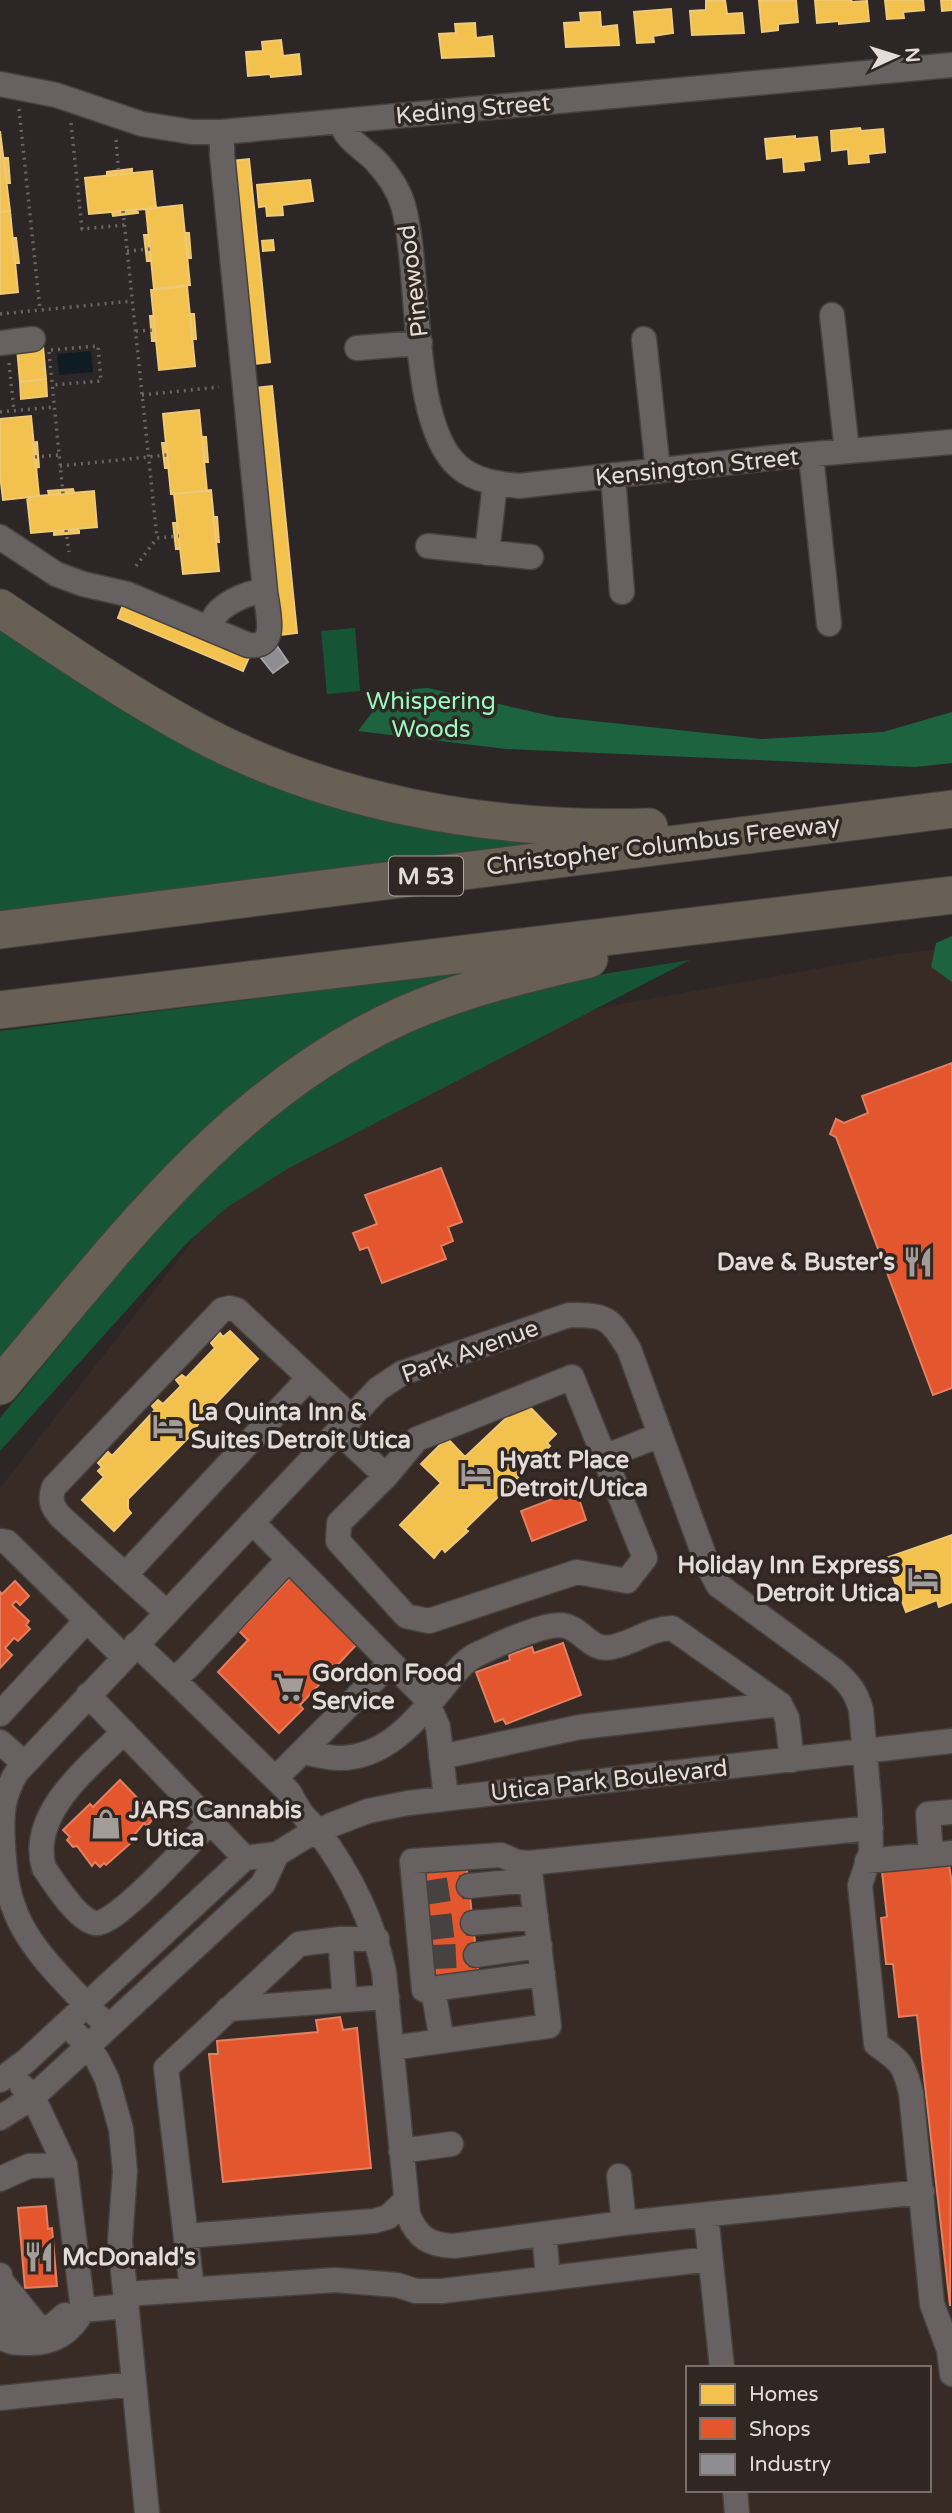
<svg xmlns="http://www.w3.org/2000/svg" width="952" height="2513" viewBox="0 0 952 2513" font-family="'Varela Round',sans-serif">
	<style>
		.built { fill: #382a24; fill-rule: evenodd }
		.green { fill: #155536 }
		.forest { fill: #1e6340 }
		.water { fill: #0f1c22 }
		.homes { fill: #f2c14e; stroke: #eec978; stroke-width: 2 }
		.shops { fill: #e4572e; stroke: #e47f61; stroke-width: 2 }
		.industry { fill: #8d8d92; stroke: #a7a5a7; stroke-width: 2 }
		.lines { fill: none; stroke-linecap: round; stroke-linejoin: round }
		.minor-tunnel { stroke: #474241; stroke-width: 24; stroke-dasharray: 24 12; stroke-linecap: butt }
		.minor-casing { stroke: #46423f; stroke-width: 27 }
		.highway-casing { stroke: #46423f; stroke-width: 39 }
		.path { stroke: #696665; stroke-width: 3.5; stroke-dasharray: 2 5; stroke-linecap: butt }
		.minor { stroke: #676261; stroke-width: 24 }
		.highway { stroke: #685f55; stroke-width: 37 }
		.labels { text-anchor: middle; stroke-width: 7; stroke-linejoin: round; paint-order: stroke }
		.shield { fill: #302622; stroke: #ada5a2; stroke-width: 2 }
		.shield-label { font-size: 23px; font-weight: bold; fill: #e3dcd9 }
		.street-label { font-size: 24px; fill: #e3dcd9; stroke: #302622 }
		.park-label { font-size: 24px; fill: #98fac0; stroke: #302622 }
		.poi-label { font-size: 24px; font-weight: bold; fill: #e3dcd9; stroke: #302622; text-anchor: start }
	</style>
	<rect width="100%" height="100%" fill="#2c2726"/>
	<path class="built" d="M952 948V2513H0V1488L219 1207 445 1036 904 953ZM688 2368H929V2490H688Z"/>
	<path class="green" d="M0 624 106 693 538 838 539 846 0 912Z
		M355 628 360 691 327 694 321 631Z
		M690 960 289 1168 226 1208 185 1245 0 1451V1418L155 1229 263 1121 381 1041 465 1007 573 979Z
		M467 972 369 1017 0 1366V1031Z"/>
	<path class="forest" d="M428 688 556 717 762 739 883 732 952 712V763L915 767 506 749 358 731C382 700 387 690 428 688Z
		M952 936V982L931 967 936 943Z"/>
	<path class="water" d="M91 351 93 372 59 375 57 354Z"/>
	<path class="homes" d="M725 0 727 14 742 13 744 33 692 35 690 11 706 10V1Z
		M796 0 798 22 778 24V30L762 32 759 1Z
		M815 0H851L852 2 867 1 869 21 839 24V21L817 23Z
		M885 0H923L924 10 903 12 904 18 887 19Z
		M941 0H952V10L942 11Z
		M671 9 673 33 653 36 654 42 637 43 634 12Z
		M600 12 601 27 617 25 619 45 566 47 564 23 581 22 580 13Z
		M475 23 476 38 492 36 494 56 442 58 439 34 456 33 455 24Z
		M281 40 283 56 299 54 301 74 271 77 270 74 248 76 246 52 263 51 262 42Z
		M860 128 861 131 883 129 885 152 868 154 869 162 849 164 848 149 832 151 831 131Z
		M0 131 10 211 0 212Z
		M795 136V139L817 137 820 160 803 162 804 170 784 172 783 157 767 159 765 139Z
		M4 158H8L10 183H7Z
		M249 159 270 362 253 364 232 161Z
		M132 169V173L107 176V172Z
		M152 171 156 208 89 214 85 178Z
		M310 180 313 201 282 205 283 215 267 216 266 206 259 207 257 185Z
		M182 205 190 285 154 289 146 209Z
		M137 209 138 213 113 216 112 212Z
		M10 211 18 292 0 294V212Z
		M185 233H189L191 258H188Z
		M144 235H148L151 260 147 261Z
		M12 238H16L19 263H15Z
		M273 240 274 250 263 251 262 241Z
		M187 286 195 366 159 370 151 290Z
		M190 314H194L196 339H192Z
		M150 316H154L156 341H152Z
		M43 346 46 379 20 382 17 348Z
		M46 379 47 396 21 399 20 382Z
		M272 386 297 633 281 635 255 388Z
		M199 410 207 491 171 494 163 414Z
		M31 416 39 496 3 500 0 474V419Z
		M202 437H206L208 462H205Z
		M37 442 39 467 36 468 33 443Z
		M162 443H166L169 468H165Z
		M73 489 74 493 49 495 48 491Z
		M211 490 219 571 183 574 174 494Z
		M94 491 97 527 31 533 27 497Z
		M213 517H217L219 542H216Z
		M173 523H177L180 548 176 549Z
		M79 529V533L54 535V531Z
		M124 602 250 655 243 671 118 618Z
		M230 1331 258 1359 204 1416 189 1437 128 1499V1509L131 1513 114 1531 82 1500 104 1477 98 1471 102 1467 98 1463 108 1452 112 1456 155 1410 152 1406 158 1400 163 1404 181 1386 176 1380 182 1375 186 1378 215 1348 211 1343 220 1333 223 1337Z
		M524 1401 556 1434 547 1443 550 1446 465 1529 468 1531 445 1552 442 1548 434 1558 400 1525 441 1483 421 1464 447 1438 465 1457Z
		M952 1535V1602L939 1607 937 1600 906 1612 886 1558Z"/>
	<path class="shops" d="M952 1063V1388L933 1395 836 1137 830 1134 836 1119 844 1123 868 1113 862 1096Z
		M441 1168 462 1222 448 1227 453 1241 441 1246 446 1259 382 1283 368 1247 360 1250 353 1233 377 1224 365 1195Z
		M576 1490 586 1520 532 1541 521 1511Z
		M291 1577 358 1643 300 1705 303 1709 279 1733 218 1672 248 1640 239 1631Z
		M15 1581 29 1596 20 1605 16 1601 12 1605 29 1621 26 1625 30 1629 18 1641 14 1638 5 1648 12 1655 0 1668V1592L2 1594Z
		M563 1643 581 1695 506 1724 503 1719 495 1722 476 1672 510 1660 509 1655 532 1647 534 1653Z
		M120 1780 149 1810 146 1812 153 1819 147 1826 144 1823 130 1840 132 1842 106 1865 104 1863 100 1867 95 1862 92 1866 77 1846 73 1847 67 1840 70 1837 63 1830 90 1804 93 1807Z
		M466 1861 479 1978 435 1983 422 1866Z
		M949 1864 952 1885 950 2306 917 2015 899 2017 893 1964H886L881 1918 887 1917 882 1872Z
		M340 2017 343 2030 357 2028 371 2168 223 2182 209 2054H218L217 2041 318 2032 316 2020Z
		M46 2206 48 2229 52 2228 57 2286 25 2288 18 2208Z"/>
	<path class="industry" d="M277 646 288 662 273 673 261 658Z"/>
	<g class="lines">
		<path class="minor-tunnel" d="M425 1893 469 1886
			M429 1928 473 1923
			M432 1957 476 1955"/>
		<g class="minor-casing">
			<path id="minor" d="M0 84 56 95 142 124 192 132H222L952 65
				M341 121C344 139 363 148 375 160 387 173 398 188 403 205 422 272 408 424 459 467 475 481 499 484 519 486L769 458 952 442
				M832 315 847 451
				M644 339 658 471
				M0 343 33 339
				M357 348 420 343
				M811 455 829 624
				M613 475 622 592
				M0 537 56 574 83 584 127 594 248 645C280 649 267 611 265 591
				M428 546 531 557
				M487 553 495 483
				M210 629C212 624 214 617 217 613 228 601 249 592 265 591L222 154V132
				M338 1431 386 1476 417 1439 572 1377 645 1558 627 1581 577 1572 429 1621 406 1616 338 1541 339 1523 386 1476
				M604 1457 660 1435
				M252 1522 425 1697 438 1727 446 1798
				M0 1541 7 1542 124 1657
				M289 1559 189 1666 174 1680 289 1792C292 1797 294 1802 297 1806 302 1816 311 1823 318 1831 350 1874 373 1920 384 1972L408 2215C418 2238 429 2245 454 2246L624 2223 922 2192
				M125 1575 309 1378
				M166 1612 61 1517C52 1507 49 1500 54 1487L222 1310 230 1308 237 1310 351 1417
				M136 1644 174 1680
				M88 1695 245 1858
				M0 1714 87 1620
				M124 1732C90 1766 28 1813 44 1868 54 1883 78 1920 95 1923 115 1927 193 1839 210 1822
				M0 1742 24 1763
				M302 1752C314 1754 327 1758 339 1758 387 1758 418 1718 445 1685 455 1673 465 1659 480 1653 499 1644 547 1621 566 1626 583 1630 591 1652 612 1647 634 1643 648 1629 672 1628L780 1704 787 1718 792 1760
				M441 1757 580 1727 780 1704
				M276 1778 391 1663
				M931 1855 928 1814 952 1812
				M867 1861 952 1853
				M469 1886 531 1880
				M473 1923 536 1917
				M340 1939 345 2000 387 1997
				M476 1955 540 1946
				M543 1974 424 1990 412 1861 501 1855 517 1862 529 1863 871 1828
				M433 1990 442 2040
				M228 2009 345 2000
				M66 2024 88 2046 98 2061 107 2079 121 2129 125 2171 120 2241 147 2513
				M108 2027C77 1993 29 1952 14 1908 6 1888 4 1866 3 1844 1 1816 2 1796 17 1772L378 1389 402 1373 569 1315C607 1315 609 1317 629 1349L708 1566 718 1585 835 1671C849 1683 856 1692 861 1710L870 1811 871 1852 860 1885 876 2044C900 2061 904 2063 911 2093L932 2304 949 2350 952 2374
				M392 2048 549 2026 529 1863
				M0 2080 26 2061 245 1858 277 1854 303 1838 334 1824 368 1811 408 1803 952 1741
				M0 2118 33 2097 263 1884 277 1854
				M401 2151 451 2144
				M619 2176 624 2223
				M0 2179 29 2166 65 2165
				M706 2215 722 2368
				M544 2234 548 2277
				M186 2236 374 2221 388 2217 406 2200
				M0 2275 1 2281 39 2328 52 2326 65 2315
				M192 2289 166 2068 299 1944 340 1939H377
				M126 2294 335 2280 397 2285 416 2291H442L710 2259
				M0 2307 6 2324 14 2332 29 2331
				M83 2310 127 2306
				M0 2336C8 2343 17 2343 27 2343 54 2344 71 2333 83 2310L65 2165 33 2097 22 2086
				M0 2398 134 2384
				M735 2490 737 2513"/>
		</g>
		<g class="highway-casing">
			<path id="highway" d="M0 608C60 648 120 689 183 724 322 803 490 832 649 827
				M0 930 952 809
				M0 1010 952 895
				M0 1386C119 1246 229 1094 401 1016 461 989 525 974 589 959"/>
		</g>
		<path class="path" d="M19 109 40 310
			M71 123 82 229 125 225
			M116 140 119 175
			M123 211 157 538 179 536
			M127 251 150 249
			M0 314 132 301
			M136 331 155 330
			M51 350 98 346 101 381 52 385
			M49 352 63 494
			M9 363 14 411
			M142 395 219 387
			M0 412 54 407
			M35 457 59 455
			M60 466 167 455
			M66 530 69 552
			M136 566 157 538"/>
		<use href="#minor" class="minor"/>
		<use href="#highway" class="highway"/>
	</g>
	<defs>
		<g id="restaurant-bare" transform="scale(2.415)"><path d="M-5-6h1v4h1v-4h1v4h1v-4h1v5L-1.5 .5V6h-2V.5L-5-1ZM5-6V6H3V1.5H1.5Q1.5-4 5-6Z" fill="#a39d9a" stroke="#302622" stroke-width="2.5" paint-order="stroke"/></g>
		<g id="hotel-bare" transform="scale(2.415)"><path d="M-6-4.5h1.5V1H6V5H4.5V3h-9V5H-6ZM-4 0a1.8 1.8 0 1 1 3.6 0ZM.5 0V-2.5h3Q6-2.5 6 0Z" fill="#a39d9a" stroke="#302622" stroke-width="2.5" paint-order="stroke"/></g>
		<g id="supermarket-bare" transform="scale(2.415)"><path d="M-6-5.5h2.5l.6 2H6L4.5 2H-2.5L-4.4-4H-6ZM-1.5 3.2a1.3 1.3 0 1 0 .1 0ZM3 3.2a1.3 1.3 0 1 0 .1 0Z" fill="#a39d9a" stroke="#302622" stroke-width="2.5" paint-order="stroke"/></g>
		<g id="shop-bare" transform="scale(2.415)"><path d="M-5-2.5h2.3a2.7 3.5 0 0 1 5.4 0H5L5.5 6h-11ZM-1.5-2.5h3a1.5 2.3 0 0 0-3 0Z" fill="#a39d9a" stroke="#302622" stroke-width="2.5" paint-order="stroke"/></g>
	</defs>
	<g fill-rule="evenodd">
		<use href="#restaurant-bare" x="918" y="1262"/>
		<use href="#hotel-bare" x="168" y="1426"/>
		<use href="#hotel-bare" x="476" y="1474"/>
		<use href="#hotel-bare" x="923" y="1579"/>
		<use href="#supermarket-bare" x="289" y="1687"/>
		<use href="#shop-bare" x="106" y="1824"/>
		<use href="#restaurant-bare" x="39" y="2257"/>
	</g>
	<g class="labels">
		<rect class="shield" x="389" y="856.5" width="74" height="39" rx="5"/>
		<g class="shield-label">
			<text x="426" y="884">M 53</text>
		</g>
		<g class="street-label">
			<text transform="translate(473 109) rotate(-5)" y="8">Keding Street</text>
			<text transform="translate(413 281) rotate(-97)" y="8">Pinewood</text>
			<text transform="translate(697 467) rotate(-6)" y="8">Kensington Street</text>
			<text transform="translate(663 845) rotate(-7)" y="8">Christopher Columbus Freeway</text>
			<text transform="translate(470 1351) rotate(-20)" y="8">Park Avenue</text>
			<text transform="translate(609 1780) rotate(-6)" y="8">Utica Park Boulevard</text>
		</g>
		<g class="park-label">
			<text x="431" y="709">Whispering<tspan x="431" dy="28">Woods</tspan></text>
		</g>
		<g class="poi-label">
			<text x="895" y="1270" text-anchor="end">Dave &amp; Buster's</text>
			<text x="191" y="1420">La Quinta Inn &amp;<tspan x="191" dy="28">Suites Detroit Utica</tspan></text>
			<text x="499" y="1468">Hyatt Place<tspan x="499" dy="28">Detroit/Utica</tspan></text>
			<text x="900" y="1573" text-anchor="end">Holiday Inn Express<tspan x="900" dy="28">Detroit Utica</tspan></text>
			<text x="312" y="1681">Gordon Food<tspan x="312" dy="28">Service</tspan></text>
			<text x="129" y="1818">JARS Cannabis<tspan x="129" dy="28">- Utica</tspan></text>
			<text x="62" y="2265">McDonald's</text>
		</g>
	</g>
	<rect x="686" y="2366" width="245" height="126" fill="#302622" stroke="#786f6b" stroke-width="2"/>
	<rect x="700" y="2384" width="35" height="21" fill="#f2c14e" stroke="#786f6b" stroke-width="2"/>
	<text x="749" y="2401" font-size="21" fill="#e3dcd9">Homes</text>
	<rect x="700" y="2418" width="35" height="21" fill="#e4572e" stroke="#786f6b" stroke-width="2"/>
	<text x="749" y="2436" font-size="21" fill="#e3dcd9">Shops</text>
	<rect x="700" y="2454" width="35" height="21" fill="#8d8d92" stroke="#786f6b" stroke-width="2"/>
	<text x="749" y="2471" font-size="21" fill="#e3dcd9">Industry</text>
	<g transform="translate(896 56) rotate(86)" stroke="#302622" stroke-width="5" paint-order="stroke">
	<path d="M0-5L12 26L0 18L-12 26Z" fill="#e3dcd9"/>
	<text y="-10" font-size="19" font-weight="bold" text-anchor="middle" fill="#e3dcd9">N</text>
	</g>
</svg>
